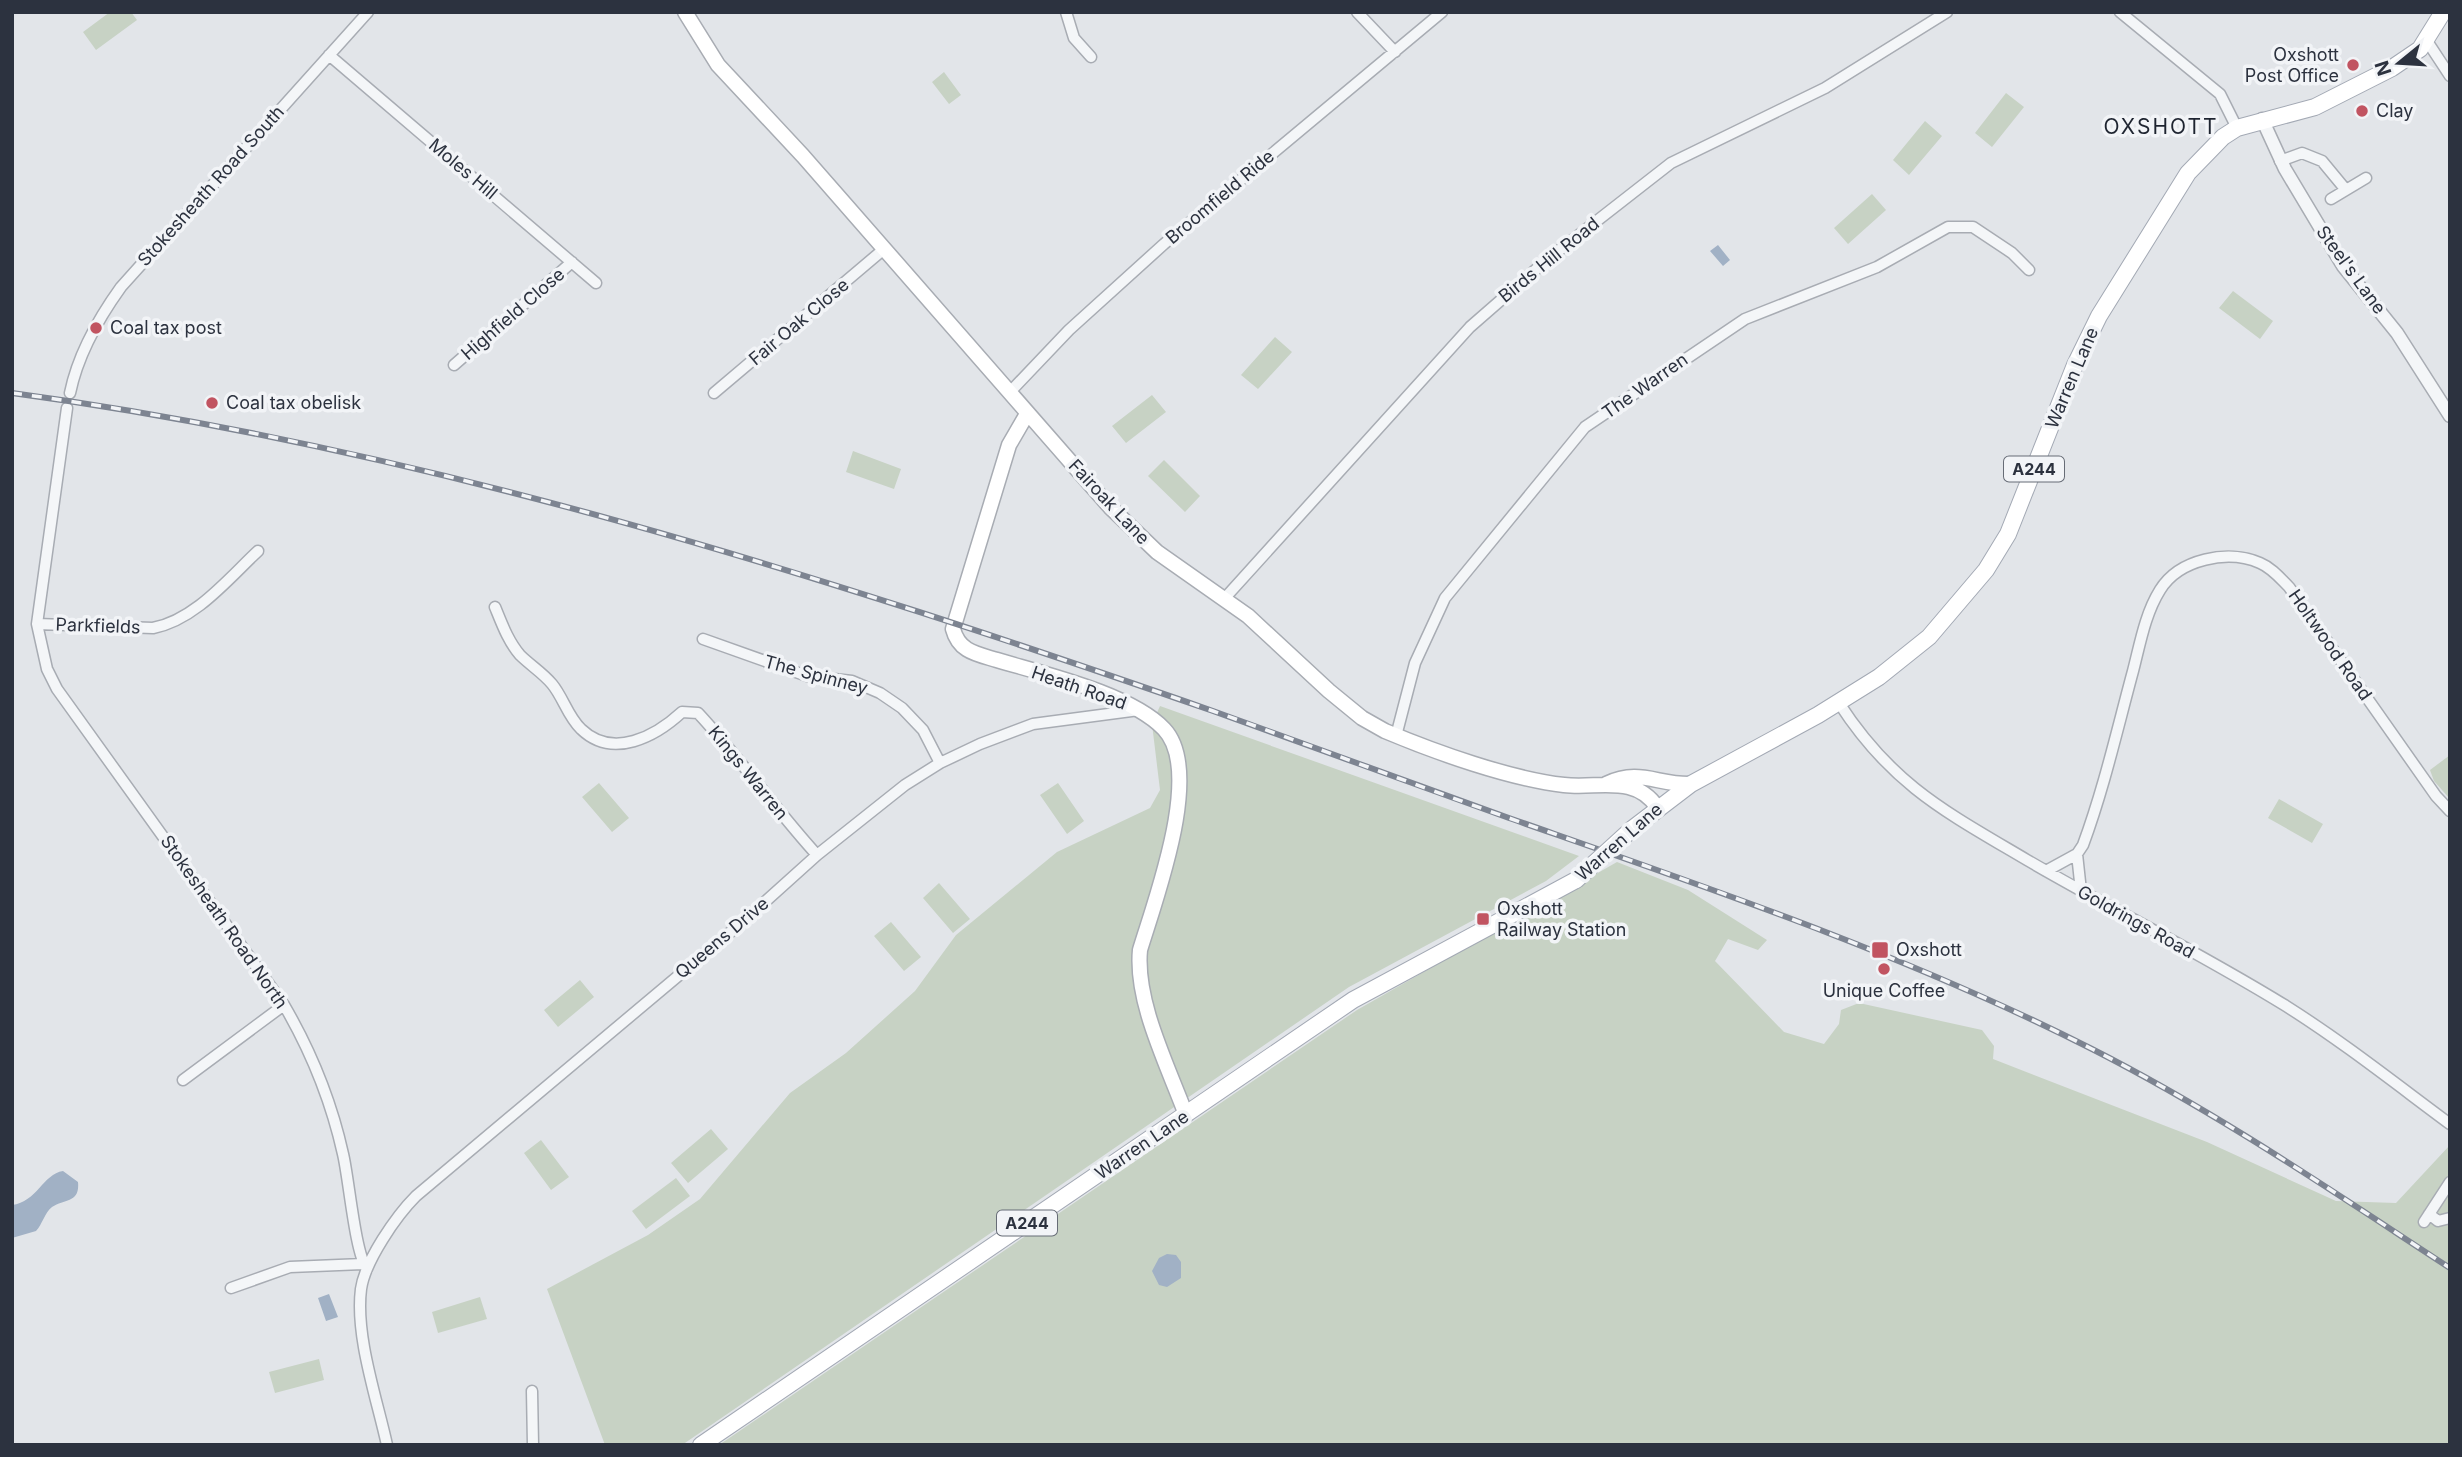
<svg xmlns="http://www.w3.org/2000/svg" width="2462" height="1457" viewBox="0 0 2462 1457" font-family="Inter,sans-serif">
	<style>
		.green { fill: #c7d2c4 }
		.water { fill: #a1b1c5 }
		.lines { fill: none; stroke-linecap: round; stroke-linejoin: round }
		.minor-casing { stroke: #a8acb3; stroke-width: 13 }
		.tertiary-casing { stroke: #a8acb3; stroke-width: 15 }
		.secondary-casing { stroke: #a8acb3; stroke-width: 17 }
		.primary-casing { stroke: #a3a9b4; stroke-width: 18 }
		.minor { stroke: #f4f6f8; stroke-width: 10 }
		.tertiary { stroke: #f4f6f8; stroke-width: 12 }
		.secondary { stroke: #fff; stroke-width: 14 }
		.primary { stroke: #fff; stroke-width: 16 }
		.rail-casing { stroke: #7d8491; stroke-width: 6 }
		.rail { stroke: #f2f4f7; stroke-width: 3.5; stroke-dasharray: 10; stroke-linecap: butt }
		.primary-bridge-casing { stroke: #a3a9b4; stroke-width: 18; stroke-linecap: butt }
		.primary-bridge { stroke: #fff; stroke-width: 16 }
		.poi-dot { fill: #c15461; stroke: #f2f4f7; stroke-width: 2.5 }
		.labels { text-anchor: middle; stroke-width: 7; stroke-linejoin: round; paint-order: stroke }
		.shield { fill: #f2f4f7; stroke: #676c76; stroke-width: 2 }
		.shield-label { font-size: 16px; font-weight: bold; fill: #2c323f }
		.poi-label { font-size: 18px; fill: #2c323f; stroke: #f2f4f7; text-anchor: start }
		.street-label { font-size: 18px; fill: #2c323f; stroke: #f2f4f7 }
		.quarter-label { font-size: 21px; letter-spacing: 2px; fill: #1e2430; stroke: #f2f4f7 }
	</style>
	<rect width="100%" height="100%" fill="#e2e5e9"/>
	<path class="green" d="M110 12H131L137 20 96 50 83 32Z
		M944 72 961 95 949 104 932 82Z
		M2006 93 2024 107 1992 147 1975 133Z
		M1925 121 1942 136 1909 175 1893 160Z
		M1872 194 1886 210 1848 244 1834 228Z
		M2233 291 2273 321 2260 339 2219 308Z
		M1275 337 1292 352 1258 389 1241 375Z
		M1152 395 1166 412 1126 443 1112 426Z
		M853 451 901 469 894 489 846 472Z
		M1164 460 1200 496 1185 512 1148 476Z
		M1160 706 1579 856 1546 881 1349 987 682 1445H605L547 1289 648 1235 700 1199 790 1093 846 1053 915 991 956 935 1057 852 1150 808 1160 790 1152 724Z
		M2450 755V799L2434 781 2430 770Z
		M599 783 629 818 612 832 582 797Z
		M1058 783 1084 821 1067 834 1040 795Z
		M2279 799 2323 824 2312 843 2268 818Z
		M1617 862 1688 890 1767 940 1758 950 1728 939 1715 961 1784 1032 1824 1044 1839 1024 1841 1010 1859 1003 1982 1030 1994 1046 1993 1059 2207 1142 2336 1201 2396 1203 2450 1145V1445H719L1357 1010Z
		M939 883 970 919 953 933 923 898Z
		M891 922 921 957 904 971 874 936Z
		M580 980 594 997 558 1027 544 1010Z
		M711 1129 728 1149 688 1183 671 1163Z
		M541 1140 569 1177 551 1190 524 1153Z
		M676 1178 690 1196 646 1229 632 1211Z
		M480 1297 487 1319 438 1333 432 1312Z
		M319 1359 324 1380 275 1393 269 1372Z"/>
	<path class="water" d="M1718 245 1730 260 1723 266 1710 251Z
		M63 1171 78 1182C80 1203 65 1199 52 1207 45 1212 42 1225 36 1231L12 1238V1205C37 1202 43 1174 63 1171Z
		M1167 1254 1176 1255 1181 1262V1278L1167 1287 1159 1285 1152 1271 1159 1258Z
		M329 1294 338 1317 326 1321 318 1298Z"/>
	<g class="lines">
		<g class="minor-casing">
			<path id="minor" d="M1066 12 1074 38 1091 57
				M1357 12 1395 52
				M2120 12 2220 94 2237 128
				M2427 41 2450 76
				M329 55 596 283
				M2280 161 2302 153 2322 161 2346 190
				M2331 199 2366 178
				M454 365 572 262
				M70 393C78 354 98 319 121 287L368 12
				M714 393 884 249
				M1009 393 1069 330 1164 244 1442 12
				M67 408 37 624 47 669 57 689 284 1005C312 1053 331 1100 343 1154 349 1179 355 1253 367 1269
				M1224 599 1470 327 1548 259 1671 163 1825 88 1947 12
				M495 607C502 624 508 641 520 655 530 665 543 673 552 684 563 697 568 717 581 729 613 760 656 736 682 712L698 713C740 758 775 809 817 855
				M37 624 153 628C195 620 228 579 258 551
				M703 639 807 676 852 681 880 693 902 708 923 730 940 763
				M1839 703C1892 785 1946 812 2027 860 2113 910 2202 954 2286 1006 2343 1042 2396 1084 2450 1124
				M1396 736 1415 663 1445 598 1585 427 1745 319 1877 267 1948 227H1973L2012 253 2029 270
				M2077 854 2081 891
				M2046 871 2077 854 2083 845C2104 788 2117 730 2133 671 2140 644 2145 614 2160 590 2179 559 2228 549 2260 563 2272 568 2280 578 2289 587L2436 796 2450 811
				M183 1080 284 1005
				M2429 1214 2438 1221 2450 1218
				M2424 1222 2450 1182
				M231 1288 290 1267 363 1264
				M532 1391 533 1445
				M387 1445C377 1399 355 1336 361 1289 365 1261 396 1216 416 1196L746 919 817 855 905 785 940 763 980 744 1033 724 1139 710"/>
		</g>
		<g class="tertiary-casing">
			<path id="tertiary" d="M2262 119 2285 169 2343 266 2397 333 2450 416"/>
		</g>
		<g class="secondary-casing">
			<path id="secondary" d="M685 12 718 65 803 156 1110 507 1157 552 1248 616 1329 691 1362 718 1385 731C1435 752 1510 779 1564 785 1598 789 1635 774 1657 807
				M1027 414 1009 445 953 629C959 652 977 654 997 660 1044 674 1131 694 1164 729 1204 771 1155 900 1140 950 1135 1002 1168 1066 1186 1115
				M1606 784C1640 768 1657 785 1691 784"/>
		</g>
		<g class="primary-casing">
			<path id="primary" d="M1632 829 1691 784 1818 715 1879 677 1929 637 1986 570 2008 534 2075 365 2099 316 2188 173 2223 137 2237 128 2315 107 2392 68 2420 49 2443 12
				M701 1445 1353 1000 1576 880"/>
		</g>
		<use href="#minor" class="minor"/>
		<use href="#tertiary" class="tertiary"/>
		<use href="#secondary" class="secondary"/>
		<use href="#primary" class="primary"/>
		<g class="rail-casing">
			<path id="rail" d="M12 393C424 448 822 575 1213 711 1312 746 1410 783 1509 818 1706 887 1905 954 2092 1049 2218 1113 2332 1191 2450 1268"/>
		</g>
		<use href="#rail" class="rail"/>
		<g class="primary-bridge-casing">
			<path id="primary-bridge" d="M1576 880 1632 829"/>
		</g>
		<use href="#primary-bridge" class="primary-bridge"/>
	</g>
	<g class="poi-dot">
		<circle cx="2353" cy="65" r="7"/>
		<circle cx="2362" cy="111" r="7"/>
		<circle cx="96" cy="328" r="7"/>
		<circle cx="212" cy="403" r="7"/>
		<rect x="1476" y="912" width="14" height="14" rx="3.5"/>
		<rect x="1871" y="941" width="18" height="18" rx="3.5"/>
		<circle cx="1884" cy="969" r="7"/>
	</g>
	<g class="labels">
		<g class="shield">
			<rect x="2004" y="456.5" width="60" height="25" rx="5"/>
			<rect x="997" y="1210.5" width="60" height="25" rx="5"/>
		</g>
		<g class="shield-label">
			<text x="2034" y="475">A244</text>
			<text x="1027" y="1229">A244</text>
		</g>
		<g class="poi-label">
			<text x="2339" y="61" text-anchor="end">Oxshott<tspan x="2339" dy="21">Post Office</tspan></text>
			<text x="2376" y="117">Clay</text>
			<text x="110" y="334">Coal tax post</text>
			<text x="226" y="409">Coal tax obelisk</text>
			<text x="1497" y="915">Oxshott<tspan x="1497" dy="21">Railway Station</tspan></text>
			<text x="1896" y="956">Oxshott</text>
			<text x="1884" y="997" text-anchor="middle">Unique Coffee</text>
		</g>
		<g class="street-label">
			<text transform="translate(463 169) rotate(40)" y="6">Moles Hill</text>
			<text transform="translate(211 186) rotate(-48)" y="6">Stokesheath Road South</text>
			<text transform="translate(1220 197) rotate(-40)" y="6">Broomfield Ride</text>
			<text transform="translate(1549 260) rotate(-39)" y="6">Birds Hill Road</text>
			<text transform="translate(2351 270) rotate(54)" y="6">Steel's Lane</text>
			<text transform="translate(513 314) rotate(-41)" y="6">Highfield Close</text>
			<text transform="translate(799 322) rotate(-40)" y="6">Fair Oak Close</text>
			<text transform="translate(2072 378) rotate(-67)" y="6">Warren Lane</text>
			<text transform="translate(1645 386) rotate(-35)" y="6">The Warren</text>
			<text transform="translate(1109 502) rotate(47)" y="6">Fairoak Lane</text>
			<text transform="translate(98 626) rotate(2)" y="6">Parkfields</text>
			<text transform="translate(2330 645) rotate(55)" y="6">Holtwood Road</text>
			<text transform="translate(816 675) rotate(15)" y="6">The Spinney</text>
			<text transform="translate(1079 688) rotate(19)" y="6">Heath Road</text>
			<text transform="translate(748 773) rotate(51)" y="6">Kings Warren</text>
			<text transform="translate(1619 842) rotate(-41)" y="6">Warren Lane</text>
			<text transform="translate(224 922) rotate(55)" y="6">Stokesheath Road North</text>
			<text transform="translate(2136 922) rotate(29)" y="6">Goldrings Road</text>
			<text transform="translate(722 938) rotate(-40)" y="6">Queens Drive</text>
			<text transform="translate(1142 1145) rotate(-34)" y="6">Warren Lane</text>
		</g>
		<g class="quarter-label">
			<text x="2161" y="134">OXSHOTT</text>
		</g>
	</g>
	<rect width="2462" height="1457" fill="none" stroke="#2c323f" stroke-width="28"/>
	<g transform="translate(2399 63) rotate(252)" stroke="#f2f4f7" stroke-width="5" paint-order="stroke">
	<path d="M0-5L12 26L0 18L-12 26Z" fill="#2c323f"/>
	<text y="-10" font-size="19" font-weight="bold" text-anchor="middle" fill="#2c323f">N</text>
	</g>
</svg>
